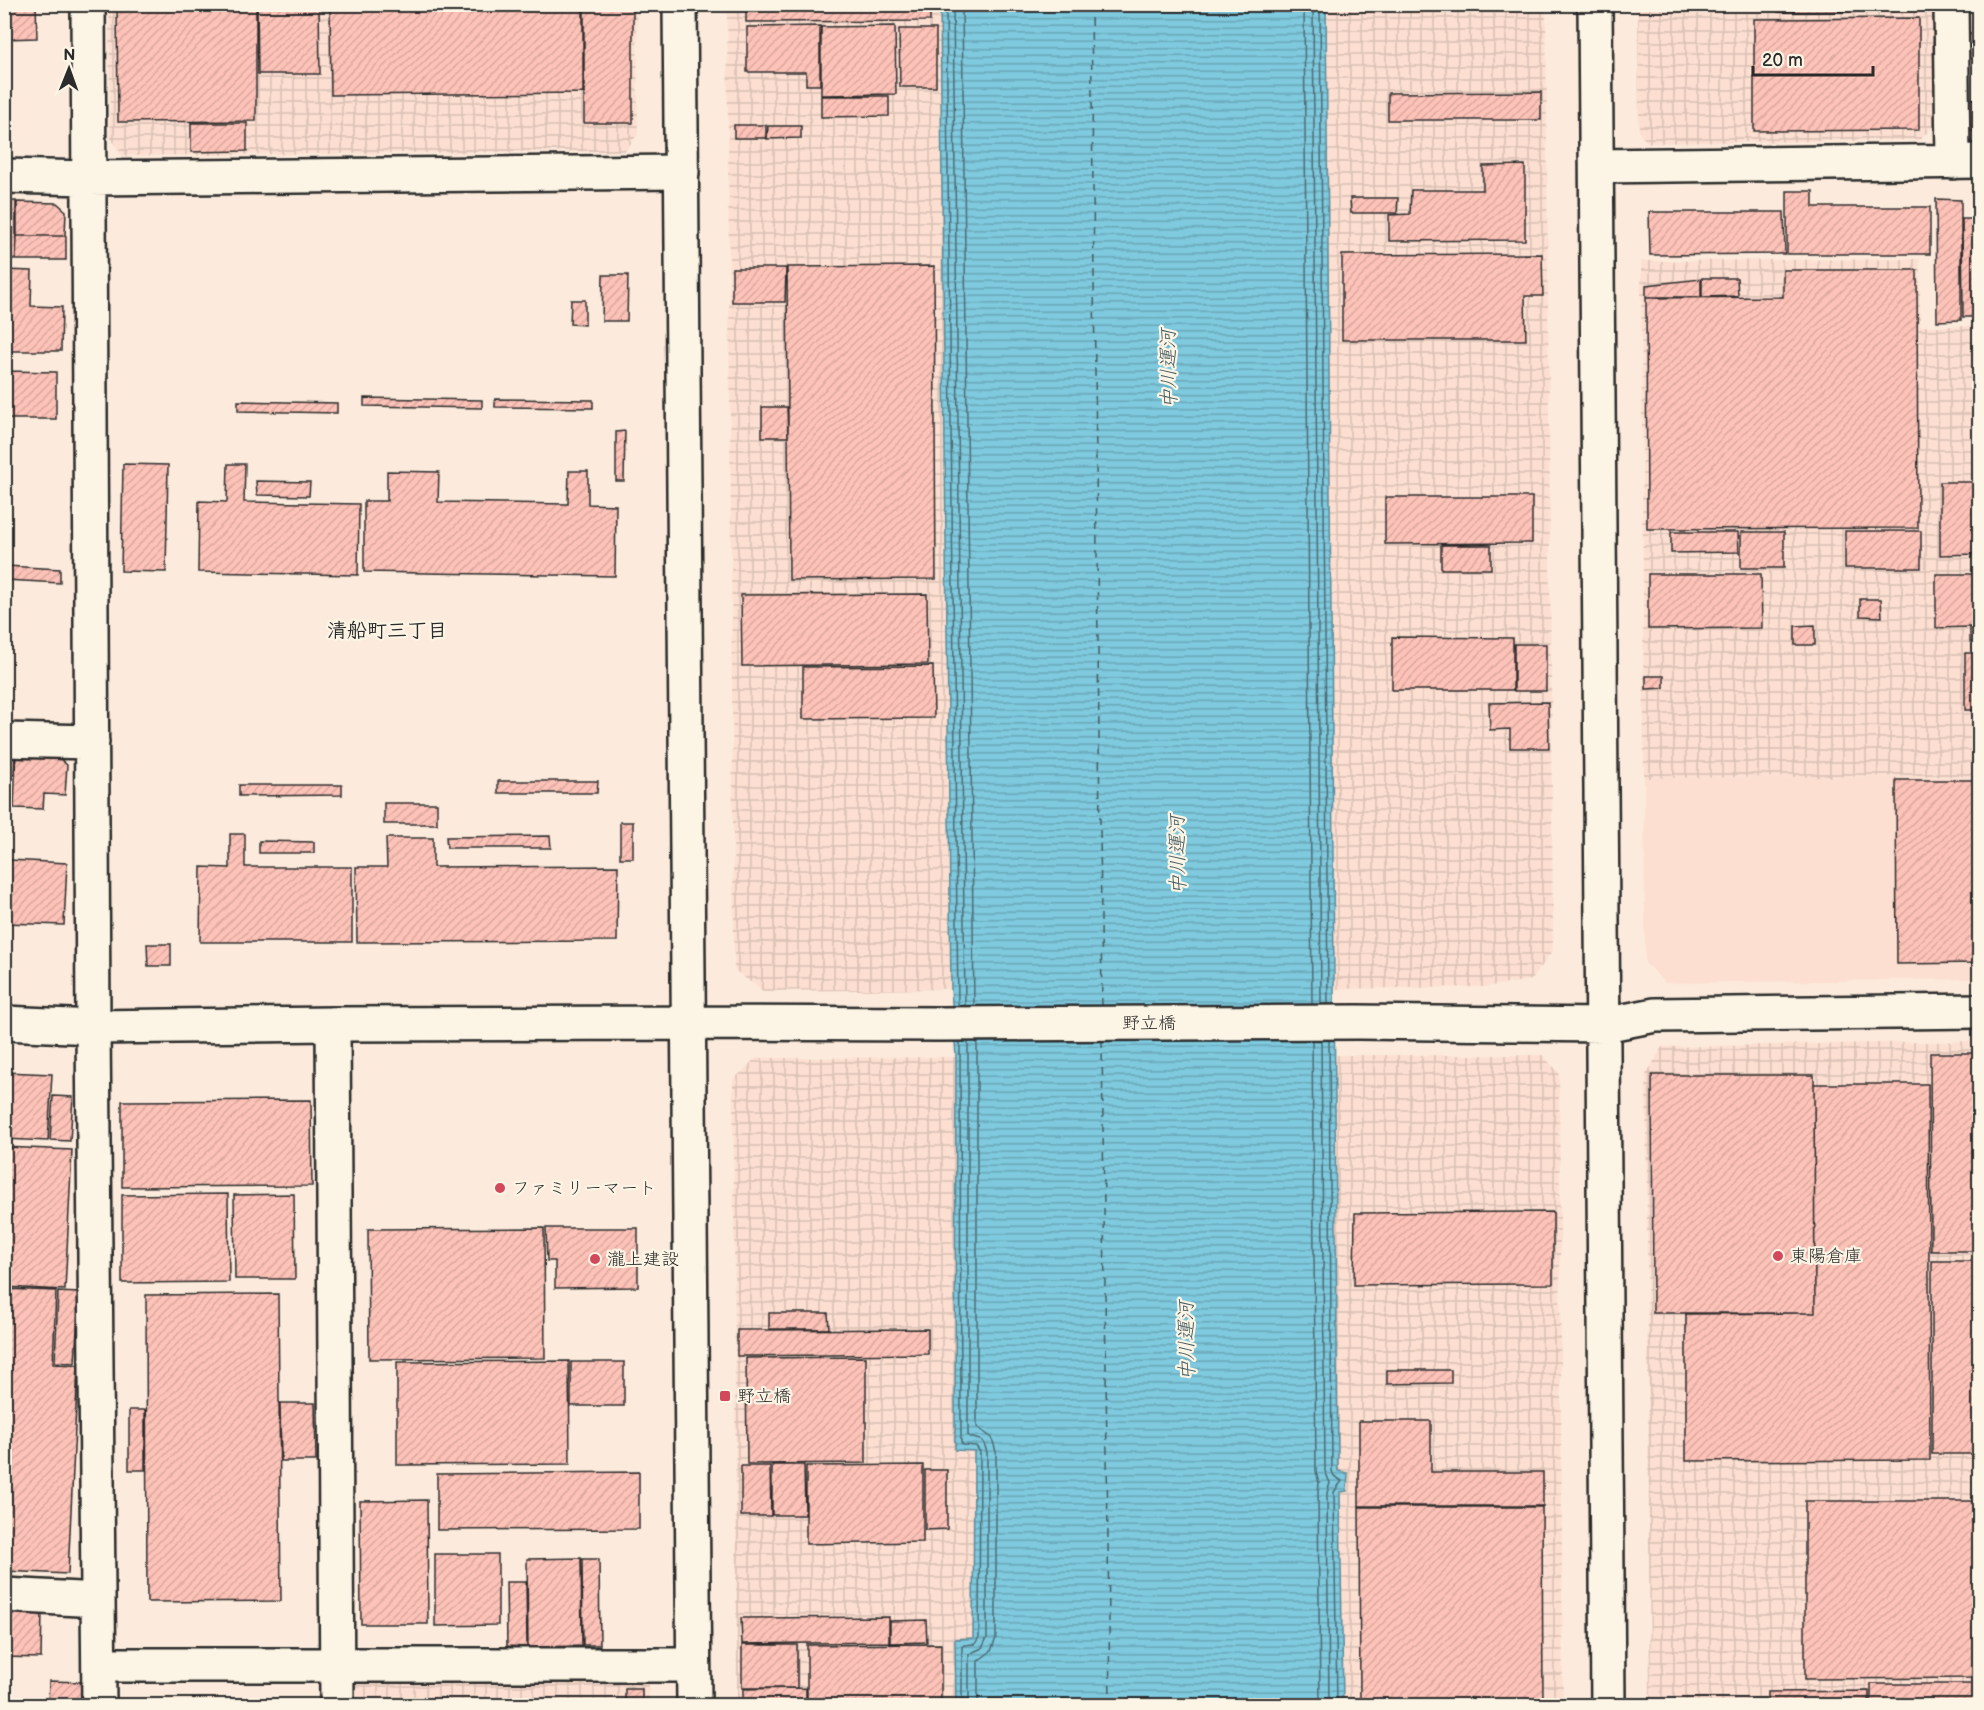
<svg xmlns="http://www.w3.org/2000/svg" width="1984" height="1710" viewBox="0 0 1984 1710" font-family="'Balsamiq Sans','Klee One',sans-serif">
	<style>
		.built { fill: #fcdfd1 }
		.industrial { fill: url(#industrial-grid) }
		.water { fill: url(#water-rules); stroke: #5d8a97; stroke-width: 1.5 }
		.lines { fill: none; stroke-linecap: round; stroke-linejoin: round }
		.shore { stroke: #4d6b73; stroke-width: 1.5 }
		.ferry { stroke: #445b61; stroke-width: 1.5; stroke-dasharray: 8 6; stroke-linecap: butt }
		.building { fill: url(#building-hatch); stroke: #2b2b2b; stroke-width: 1.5 }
		.minor-casing { stroke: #2b2b2b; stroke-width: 38 }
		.tertiary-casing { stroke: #2b2b2b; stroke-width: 38 }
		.minor { stroke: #fcf5e5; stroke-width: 33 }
		.tertiary { stroke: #fcf5e5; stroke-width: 33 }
		.poi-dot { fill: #d1495b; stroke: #fcf5e5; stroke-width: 2 }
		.labels { text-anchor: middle; stroke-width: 4.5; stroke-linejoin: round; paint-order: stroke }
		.street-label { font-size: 18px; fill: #2b2b2b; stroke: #fcf5e5 }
		.poi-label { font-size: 18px; fill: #2b2b2b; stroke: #fcf5e5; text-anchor: start }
		.water-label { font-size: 20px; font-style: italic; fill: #445b61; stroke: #fcf5e5 }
		.neighbourhood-label { font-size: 20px; font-weight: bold; fill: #2b2b2b; stroke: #fcf5e5 }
	</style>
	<defs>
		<pattern id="industrial-grid" width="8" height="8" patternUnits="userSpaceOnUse" patternTransform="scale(1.5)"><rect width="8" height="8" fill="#fcdfd1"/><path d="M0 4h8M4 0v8" fill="none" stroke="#d8c0b4"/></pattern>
		<pattern id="water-rules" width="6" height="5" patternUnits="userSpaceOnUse" patternTransform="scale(1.5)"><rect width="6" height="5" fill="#7fcadf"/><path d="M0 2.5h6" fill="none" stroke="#68a4b5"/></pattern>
		<pattern id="building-hatch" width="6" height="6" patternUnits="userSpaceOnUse" patternTransform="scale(1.5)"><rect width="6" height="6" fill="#fdc2b8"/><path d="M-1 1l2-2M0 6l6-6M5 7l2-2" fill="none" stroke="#d9a79e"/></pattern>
	</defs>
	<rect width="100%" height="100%" fill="#fcebdc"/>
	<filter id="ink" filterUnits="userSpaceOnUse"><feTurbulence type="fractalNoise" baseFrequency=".0167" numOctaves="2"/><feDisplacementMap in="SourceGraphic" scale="12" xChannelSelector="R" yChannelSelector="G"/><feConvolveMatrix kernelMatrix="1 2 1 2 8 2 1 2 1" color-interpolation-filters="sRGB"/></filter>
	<g filter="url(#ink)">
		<path class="built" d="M1979 776V979L1665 983 1645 963 1644 778Z"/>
		<path class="industrial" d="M109 5H637L638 134 625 151 122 156 110 137Z
			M727 5H940L951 989 763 991 734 970Z
			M1326 5H1546L1553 950 1532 980 1485 987 1334 989Z
			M1638 5H1933L1934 125 1920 140 1648 143 1639 133Z
			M1920 259V326H1979V776L1644 778 1641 261Z
			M1979 1041V1705H1650L1646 1075 1662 1047Z
			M1335 1055H1542L1559 1072 1563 1705H1343L1340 1491 1347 1473 1338 1472Z
			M956 1057 955 1450 974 1451 973 1638 955 1639 956 1705H737L733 1080 756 1058Z
			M649 1678V1705H354V1687L361 1681Z"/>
		<path class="water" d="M940 5H1326L1338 1471 1348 1473 1347 1491 1340 1492 1343 1705H956L955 1639 973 1638 974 1451 955 1450 956 1057 951 989Z"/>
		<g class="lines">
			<path class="shore" d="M946 4 958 1006
				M953 4 965 1006
				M962 4 974 1006
				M1304 4 1312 1004
				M1313 4 1321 1004
				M1320 4 1328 1004
				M1312 1040 1316 1471 1319 1483 1318 1493 1320 1706
				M1321 1040 1325 1471 1330 1483 1327 1493 1329 1706
				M1329 1040 1332 1471 1334 1476 1342 1481 1334 1492 1337 1706
				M960 1042 961 1442 963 1445 976 1446 980 1452 979 1637 975 1644 964 1645 962 1647V1706
				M968 1042V1435L970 1437 983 1441 987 1452V1638L982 1648 969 1654V1706
				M977 1042V1427L992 1438 996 1452V1638L991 1651 978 1661V1706"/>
			<path class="ferry" d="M1091 4 1102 1009
				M1102 1040 1110 1706"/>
		</g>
		<path class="building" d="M4 4H36L37 38 4 39Z
			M117 4H256V121L118 122Z
			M257 4H319L320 74H258Z
			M330 4H583V93L331 95Z
			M584 4H633V123H584Z
			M746 4H930V21L746 22Z
			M1778 4H1924V11L1778 12Z
			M1974 4H1980V17H1974Z
			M1919 18V130L1754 131V19Z
			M820 26V85H806V72H747V27Z
			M895 26 896 94 821 95V27Z
			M899 29H936V87H900Z
			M1965 34H1980V58L1965 59Z
			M1541 92V120H1388V93Z
			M821 96H889V116L821 117Z
			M1967 99H1980V131H1967Z
			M191 123H247V151L191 152Z
			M734 125H766V138H734Z
			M768 126H801V138L767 139Z
			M1525 165V240L1389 241V215L1410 214 1411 190H1483V166Z
			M1787 191H1813V207H1930V254H1787Z
			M1350 198H1398L1397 213H1351Z
			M1936 199 1961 200V320L1937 321Z
			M4 201H16V259H4Z
			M17 202 57 203 66 211 65 236H17Z
			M1649 212H1784L1785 254 1650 255Z
			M1962 219H1980V317H1963Z
			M17 236H66V260H16Z
			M1542 254 1543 296H1525L1526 340H1342V255Z
			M934 266 936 579 789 580 787 267Z
			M732 268H786L785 302H732Z
			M4 270 32 271 31 306 62 307 61 351H4Z
			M1783 270H1917L1918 528 1647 529 1646 298 1783 297Z
			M603 275H628L627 321H602Z
			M1702 278H1737L1738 296 1702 297Z
			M1701 279V297H1646V285Z
			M571 300H585V325L570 324Z
			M1978 355 1980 554 1940 555V482H1979Z
			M4 371 56 372V419H4Z
			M364 398 482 400V408L364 406Z
			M495 399 593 400V408L495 407Z
			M238 401 337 403V413L238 411Z
			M762 407H787L788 437H762Z
			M625 431 624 481H616V432Z
			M123 464 168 465 166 572 121 571Z
			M228 464H245L244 502 359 504 358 575 198 572 199 501 227 502Z
			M387 471 439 472 438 502 568 504 569 471H588V504L616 505 615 576 364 572V501H387Z
			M256 481 310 482 309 496 257 495Z
			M1385 497H1532V543L1385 544Z
			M1845 531H1921V568H1845Z
			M1671 532H1738L1739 552 1671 553Z
			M1741 532H1784V568H1741Z
			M1441 545H1491V569H1441Z
			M5 566 60 569V583L5 580Z
			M1648 574H1761L1762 628 1648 629Z
			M1936 574H1980V642H1970V627L1936 628Z
			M927 594 928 664 742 666 741 595Z
			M1860 599H1881L1882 617 1860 616Z
			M1815 625V645H1795V626Z
			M1392 637 1513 638V690H1392Z
			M1514 644H1546V691H1514Z
			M1965 653H1980V710H1965Z
			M933 666 934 718 803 719V667Z
			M1646 676H1664V688L1646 689Z
			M1548 702 1549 748H1510V729L1490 730 1489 703Z
			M4 755H15L14 775 4 774Z
			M16 755 59 758 67 765 65 795 44 794 43 809 14 808Z
			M1896 780H1980V963L1897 964Z
			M498 781H598L597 793H498Z
			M239 785H342V795L239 796Z
			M384 803H437V824H384Z
			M620 822H633V858H620Z
			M230 834H245V867H352V942H200L201 867 230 868Z
			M550 836 551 848H447L446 837Z
			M386 838H433V867L618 866 617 941 357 942 356 867H387Z
			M259 841 314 842V853H259Z
			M9 860 67 863 64 925 5 923Z
			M147 944H171V966H148Z
			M1930 1053H1980V1251H1931Z
			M4 1072 52 1074 48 1141 4 1139Z
			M1652 1075H1814L1815 1313H1653Z
			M1814 1084H1928L1930 1460 1686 1461V1314L1815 1313Z
			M53 1096 73 1097 70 1141 50 1140Z
			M311 1100 312 1186 122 1187V1101Z
			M4 1147 72 1150 65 1290 4 1287Z
			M228 1194 229 1282 122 1283V1195Z
			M294 1194 295 1279H235L234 1195Z
			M1553 1212V1284L1354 1285 1355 1213Z
			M544 1228 545 1358 369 1359 368 1229Z
			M546 1228H638V1287L555 1288V1261H547Z
			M1932 1261H1980V1454H1932Z
			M4 1289 56 1291 53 1364 78 1365 68 1574 4 1571Z
			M58 1292 79 1293 75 1363 55 1362Z
			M278 1294 281 1601 147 1602 146 1295Z
			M769 1313H828L829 1329H769Z
			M928 1329V1354L737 1356V1330Z
			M866 1357V1463L747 1464 746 1358Z
			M569 1361 570 1464 397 1465V1362Z
			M571 1362H624V1406H571Z
			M1387 1370H1451V1383L1387 1384Z
			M280 1403H315L316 1461H281Z
			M129 1410H145V1470H129Z
			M1359 1421H1431V1472H1543V1506H1359Z
			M772 1465H804L805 1515H772Z
			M923 1465V1542L806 1544V1466Z
			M741 1466H770L771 1516H741Z
			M925 1470H947V1529L925 1530Z
			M639 1472V1529L437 1530V1474Z
			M427 1500 428 1624H361L360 1501Z
			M1805 1501H1980V1678L1805 1679Z
			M1359 1507H1542L1543 1706H1360Z
			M435 1554H498V1625L435 1626Z
			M581 1558 582 1646 528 1647 527 1559Z
			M582 1559H599L600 1645H583Z
			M506 1582H526L527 1647 507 1646Z
			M4 1610 42 1611 41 1658 4 1657Z
			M889 1617V1642L742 1644 741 1618Z
			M926 1620 927 1642 890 1643V1621Z
			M941 1644V1706H807V1645Z
			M742 1645H797V1688H742Z
			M49 1681 83 1682V1706H48Z
			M1871 1684H1980V1706H1871Z
			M806 1688V1706H743V1689Z
			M625 1689H642V1706H625Z
			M1869 1691V1706H1767V1692Z"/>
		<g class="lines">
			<g class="minor-casing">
				<path id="minor" d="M88 4 93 1027 99 1706
					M1951 4 1953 162
					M1597 166 1980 161
					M4 176 89 178 682 172
					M4 740 92 742
					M333 1024 337 1706
					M1604 1025 1655 1015 1980 1011
					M4 1595 98 1600
					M99 1665H693"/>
			</g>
			<g class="tertiary-casing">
				<path id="tertiary" d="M680 4 694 1706
					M1595 4 1608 1706
					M4 1023 93 1027 333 1024 688 1023 940 1024 1358 1022 1604 1025"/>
			</g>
			<use href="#minor" class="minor"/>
			<use href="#tertiary" class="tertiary"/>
		</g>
	</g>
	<g class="poi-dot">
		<circle cx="500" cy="1188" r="6"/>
		<circle cx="1778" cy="1256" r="6"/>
		<circle cx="595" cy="1259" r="6"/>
		<rect x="719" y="1390" width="12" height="12" rx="3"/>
	</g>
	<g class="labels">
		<g class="street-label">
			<text x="1149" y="1029">野立橋</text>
		</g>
		<g class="poi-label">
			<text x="512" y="1194">ファミリーマート</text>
			<text x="1790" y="1262">東陽倉庫</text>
			<text x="607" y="1265">瀧上建設</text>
			<text x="737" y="1402">野立橋</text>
		</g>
		<g class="water-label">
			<text transform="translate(1168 369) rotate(-91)" y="7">中川運河</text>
			<text transform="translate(1177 855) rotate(-91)" y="7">中川運河</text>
			<text transform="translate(1186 1341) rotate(-91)" y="7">中川運河</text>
		</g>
		<g class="neighbourhood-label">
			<text x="387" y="637">清船町三丁目</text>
		</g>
	</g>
	<rect width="1984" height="1710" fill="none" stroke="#fcf5e5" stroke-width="24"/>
	<rect x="12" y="12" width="1960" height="1686" fill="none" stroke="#2b2b2b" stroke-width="2" filter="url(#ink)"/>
	<g transform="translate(69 69) rotate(1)" stroke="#fcf5e5" stroke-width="4.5" paint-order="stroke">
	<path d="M0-4.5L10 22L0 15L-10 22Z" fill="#2b2b2b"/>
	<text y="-9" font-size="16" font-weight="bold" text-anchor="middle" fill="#2b2b2b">N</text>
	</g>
	<path d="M1753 66v9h120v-9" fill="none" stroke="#2b2b2b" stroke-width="3"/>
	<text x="1762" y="66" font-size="18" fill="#2b2b2b" stroke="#fcf5e5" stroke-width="4.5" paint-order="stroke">20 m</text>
</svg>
